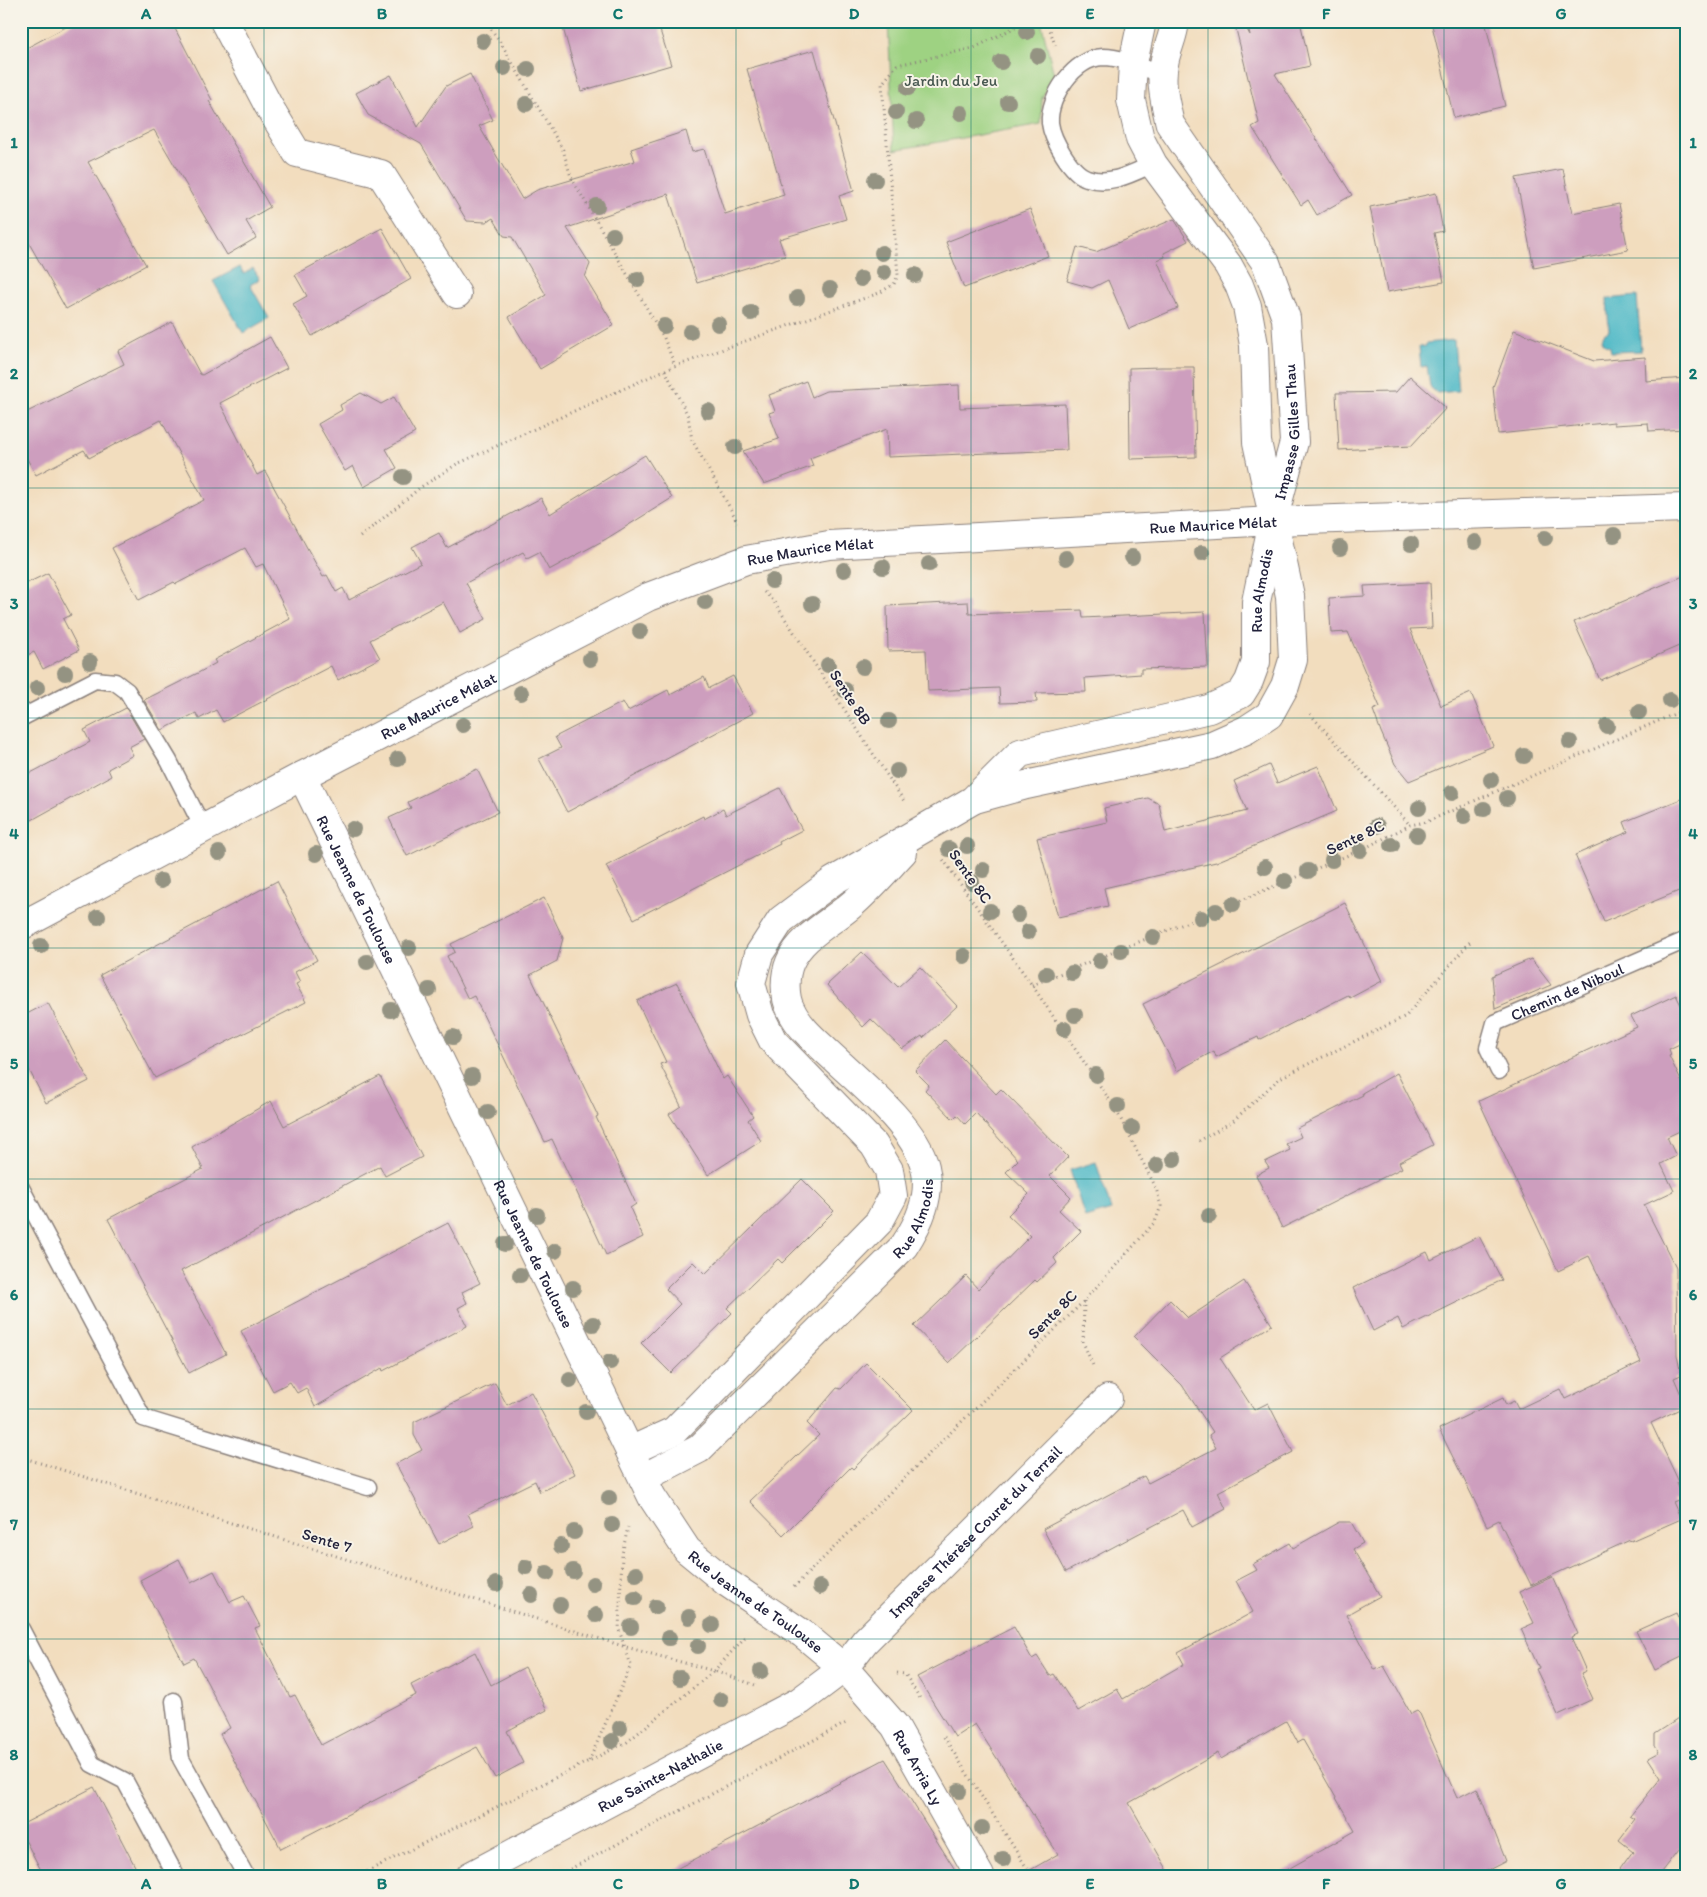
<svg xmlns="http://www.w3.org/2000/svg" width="1707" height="1897" viewBox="0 0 1707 1897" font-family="Itim,sans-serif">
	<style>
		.green { fill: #9ed282; stroke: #607a5e }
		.water { fill: #4bb8c6; stroke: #366d80 }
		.building { fill: #cd9ebe }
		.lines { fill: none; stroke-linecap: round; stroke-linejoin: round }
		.lane-casing { stroke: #8a807c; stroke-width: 19 }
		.street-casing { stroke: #8a807c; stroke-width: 30 }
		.path { stroke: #8a807c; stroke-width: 3; stroke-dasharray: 1 4; stroke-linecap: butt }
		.lane { stroke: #fff; stroke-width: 16 }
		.street { stroke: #fff; stroke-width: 28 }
		.tree { fill: #949382 }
		.grid { fill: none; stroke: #0f766e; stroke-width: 1; stroke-opacity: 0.55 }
		.labels { text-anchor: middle; stroke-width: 4; stroke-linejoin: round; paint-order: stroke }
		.park-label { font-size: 16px; fill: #475750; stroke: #f7f3e8 }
		.street-label { font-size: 16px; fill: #22223b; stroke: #f7f3e8 }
		.neatline { fill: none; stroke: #0f766e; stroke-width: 2 }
		.grid-label { font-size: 16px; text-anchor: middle; font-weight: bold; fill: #0f766e }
	</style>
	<rect width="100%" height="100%" fill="#f7f3e8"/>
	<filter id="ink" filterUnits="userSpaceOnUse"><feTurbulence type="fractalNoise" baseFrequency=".02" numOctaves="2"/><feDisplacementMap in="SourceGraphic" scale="10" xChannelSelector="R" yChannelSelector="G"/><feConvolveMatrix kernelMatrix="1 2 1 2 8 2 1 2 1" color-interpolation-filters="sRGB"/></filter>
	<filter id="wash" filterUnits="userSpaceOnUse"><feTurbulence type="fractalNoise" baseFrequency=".0096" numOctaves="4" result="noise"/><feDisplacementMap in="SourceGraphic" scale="20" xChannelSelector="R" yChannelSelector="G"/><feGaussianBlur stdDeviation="1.12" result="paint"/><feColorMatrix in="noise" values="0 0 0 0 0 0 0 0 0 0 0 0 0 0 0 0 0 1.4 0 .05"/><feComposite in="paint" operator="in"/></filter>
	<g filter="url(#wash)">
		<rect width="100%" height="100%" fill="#f2ddbe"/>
		<path class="green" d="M888 21H1041L1054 75 1042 98 1041 124 894 150Z"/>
		<path class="water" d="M240 267 244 274 253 268 260 279 250 285 269 318 243 333 213 281Z
			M1637 296 1641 351 1611 352 1610 347 1605 345 1602 339 1604 334 1609 331 1607 299Z
			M1454 340 1458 391 1437 393 1430 387 1427 366 1421 367 1419 347 1426 346V343Z
			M1096 1162 1111 1210 1085 1218 1070 1170Z"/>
		<g id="blocks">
			<path class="building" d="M77 21H171L212 100 209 101 270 207 246 221 256 238 227 255 154 130 88 162 146 265 66 309 21 229V51Z
				M561 21H657L671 65 581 91Z
				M1234 21H1242L1250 35 1247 21H1300L1310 66 1275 74 1352 195 1317 215 1308 200 1301 205 1252 127 1259 123Z
				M1431 21H1485L1505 106 1454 118Z
				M814 50 854 191 839 196 846 219 779 239 785 256 697 283 668 194 567 228 590 264 585 277 614 325 540 369 509 317 546 295 512 237 504 236 493 218 486 222 467 221 421 144 368 115 356 93 391 75 418 127 446 86 470 74 493 120 479 126 522 199 537 190 635 161 631 149 686 131 692 152 704 149 725 214 784 195 747 69Z
				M1563 169 1572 213 1619 204 1628 250 1534 268 1516 178Z
				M1436 193 1443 231 1434 233 1444 282 1387 292 1370 207Z
				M1030 209 1048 256 964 288 946 242Z
				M1174 219 1188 241 1164 253 1165 257 1157 260 1178 308 1129 329 1108 280 1092 288 1067 281 1077 247 1096 252Z
				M382 228 411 279 312 336 293 304 307 296 295 275Z
				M172 322 200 374 202 375 270 337 287 368 220 403 257 475 265 471 323 577 327 575 336 592 343 588 349 600 421 563 412 547 439 533 447 548 541 498 550 514 645 455 672 498 606 539 549 570 539 552 527 558 523 552 466 583 486 619 460 633 443 602 370 640 380 658 338 680 331 666 223 722 216 710 199 719 196 713 162 730 144 700 198 673 216 663 214 660 290 619 263 564 256 567 245 548 176 584 174 582 139 600 112 548 204 500 161 420 89 458 84 450 36 475 21 448V415L124 364 118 351Z
				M1514 330 1594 361 1645 357 1646 381 1686 378V429L1649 431 1648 423 1614 425V422L1498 434 1493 387Z
				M1161 367H1194L1196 457 1130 459 1129 368Z
				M1410 376 1446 408 1411 446 1339 450 1336 393 1396 392Z
				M806 381 812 397 826 391 959 385 960 408 1065 404 1067 450 888 457 887 429 810 458 813 466 764 484 743 451 779 439 769 413 775 411 769 395Z
				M361 393 381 404 394 397 415 433 386 449 397 468 364 487 353 466 345 471 318 424 342 410 340 405Z
				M48 573 71 615 63 619 79 650 43 669 34 652 21 658V586Z
				M1686 575V643L1600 680 1574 622Z
				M1430 583 1432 628 1410 629 1441 706 1471 693 1493 746 1409 781 1395 764 1381 732 1373 710 1380 707 1348 632 1331 633 1329 598 1365 596 1364 586Z
				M968 602 969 614 1082 610 1083 618 1205 612 1208 667 1141 669V674L1085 678 1086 692 1036 693 1037 702 1000 703 999 688 928 691 926 650 888 651 887 606Z
				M733 676 753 713 567 812 539 759 561 748 555 737 623 702 628 711 668 690 670 695 704 677 709 688Z
				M126 708 144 739 129 747 133 755 108 769 111 776 21 826V778L90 742 84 730Z
				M1269 765 1277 783 1318 766 1337 811 1216 862 1104 888 1108 906 1058 917 1037 838 1107 822 1104 808 1148 798 1159 804 1165 832 1247 811 1234 781Z
				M477 769 498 812 407 856 389 818 411 808 408 802Z
				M780 788 802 830 779 842 780 844 634 919 606 866 703 816 704 819 723 809 726 815Z
				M1686 797V888L1604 922 1575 855 1628 832 1624 822Z
				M277 881 317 960 295 972 300 982 296 984 306 1002 155 1078 100 975Z
				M544 898 563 938 557 961 530 975 598 1116 596 1117 636 1204 630 1208 643 1237 606 1255 552 1139 545 1142 474 996 468 999 447 956 455 952 451 944Z
				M1345 903 1382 981 1350 998 1348 995 1259 1040 1258 1037 1216 1057 1214 1051 1177 1071 1143 1004Z
				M862 952 898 987 920 967 957 1006 923 1038 922 1036 902 1049 871 1019 863 1027 827 985Z
				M1531 959 1551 985 1495 1009 1492 976Z
				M677 983 723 1079 727 1076 753 1116 748 1120 761 1141 708 1175 669 1114 681 1106 660 1064 666 1062 637 1001Z
				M1676 995 1686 1015V1041L1669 1049 1671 1055 1669 1056 1686 1091V1128L1667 1137 1676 1156 1661 1164 1674 1191 1644 1205 1676 1268 1677 1355 1681 1375 1674 1378 1686 1406 1651 1423 1679 1482 1677 1483 1683 1498 1673 1502 1681 1519 1631 1541 1630 1540 1531 1585 1499 1520 1487 1526 1439 1429 1503 1398 1506 1405 1514 1401 1518 1409 1560 1389 1565 1399 1641 1362 1589 1256 1558 1271 1479 1101 1637 1027 1631 1016Z
				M48 1003 89 1081 46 1103 21 1054V1017Z
				M945 1040 996 1094 1001 1089 1068 1157 1050 1176 1071 1197 1059 1210 1081 1231 1054 1258 1057 1263 1037 1282 1035 1280 949 1363 914 1326 966 1276 978 1289 1030 1236 1008 1215 1029 1194 1006 1172 1018 1160 976 1113 965 1124 957 1115 953 1119 925 1090 929 1085 915 1071Z
				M1397 1073 1433 1145 1399 1162 1402 1168 1282 1228 1256 1175 1269 1168 1265 1162 1290 1150 1286 1144 1301 1137 1297 1128 1363 1095 1362 1093Z
				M380 1076 422 1157 385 1176 380 1166 181 1271 226 1354 189 1373 108 1219 203 1169 192 1147 271 1101 284 1126Z
				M802 1179 834 1211 782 1263 778 1259 727 1308 732 1313 671 1373 641 1343 680 1304 666 1289 693 1262 705 1274Z
				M448 1223 480 1283 462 1292 467 1303 458 1308 467 1326 383 1371 382 1368 315 1407 306 1388 297 1393 290 1382 273 1391 241 1331Z
				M1479 1236 1502 1280 1403 1329 1398 1318 1373 1331 1353 1288 1427 1252 1431 1260Z
				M1244 1281 1272 1325 1220 1358 1254 1410 1268 1403 1293 1452 1218 1492 1226 1509 1192 1527 1183 1510 1066 1572 1043 1529 1144 1476 1148 1483 1216 1448 1209 1435 1213 1432 1182 1385 1134 1337 1170 1300 1188 1318Z
				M866 1363 913 1410 853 1469 851 1467 783 1535 750 1501 819 1435 807 1423 837 1388 841 1389Z
				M495 1383 507 1405 531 1392 575 1474 540 1492 535 1481 468 1514 474 1526 439 1544 396 1464 422 1450 414 1435V1422Z
				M1339 1522H1351L1363 1543 1353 1549 1380 1596 1346 1615 1375 1670 1384 1666 1411 1714 1417 1711 1420 1714 1457 1798 1477 1788 1506 1861 1477 1876H1276L1355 1831 1303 1740 1298 1743 1286 1721 1221 1759 1218 1753 1129 1803 1171 1876H1020L1058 1854 975 1724 955 1737 917 1677 1014 1627 1032 1659 1037 1656 1050 1676 1054 1674 1078 1711 1117 1689 1123 1699 1184 1664 1178 1653 1253 1612 1236 1581 1257 1570 1253 1564 1290 1543 1293 1548Z
				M179 1559 191 1583 214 1571 230 1602 244 1596 260 1626 255 1628 290 1697 295 1695 321 1745 416 1695 411 1685 475 1652 491 1685 525 1667 547 1710 507 1731 523 1763 495 1778 477 1747 281 1849 220 1734 230 1728 208 1684 194 1658 184 1663 140 1580Z
				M1552 1577 1578 1634 1571 1637 1586 1671 1581 1673 1593 1699 1558 1715 1536 1669 1539 1668 1521 1629 1534 1623 1519 1592Z
				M1676 1613 1686 1634V1655L1655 1670 1636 1631Z
				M1686 1714V1841L1659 1876H1615L1633 1851 1619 1840 1635 1819 1630 1816 1661 1778 1648 1758 1659 1752 1655 1746V1734Z
				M885 1759 959 1876H663Z
				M94 1787 140 1876H44L21 1832V1825Z"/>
		</g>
	</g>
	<g filter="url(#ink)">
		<use href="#blocks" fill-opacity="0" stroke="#8a807c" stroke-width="1"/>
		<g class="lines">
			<g class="lane-casing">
				<g id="lane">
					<path d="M1153 164C1133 173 1110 186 1087 178 1071 173 1052 139 1050 123 1048 96 1075 58 1103 57 1123 57 1144 68 1161 75"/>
					<path d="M21 718 95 680 115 682 127 691 169 761 203 828"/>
					<path id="s1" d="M1499 1071 1488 1048 1495 1023 1686 940"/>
					<path d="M21 1188 143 1418 368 1487"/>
					<path d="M21 1629 92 1764 125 1781 176 1876"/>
					<path d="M174 1701 181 1759 246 1876"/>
				</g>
			</g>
			<g class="street-casing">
				<g id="street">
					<path d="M224 21 268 105 297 153 381 174 457 294"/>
					<path id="s2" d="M302 776 652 1497 687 1550 726 1582 803 1634 844 1668 895 1726 980 1876"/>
					<path d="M975 799 1026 785 1212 745 1246 730 1269 715 1285 686 1293 660 1290 596 1257 442 1254 345 1247 306 1239 285 1228 265 1153 164 1140 139 1131 100 1133 63 1142 21"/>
					<path id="s3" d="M21 926 302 776 648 597 746 560 829 545 1273 521 1686 508"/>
					<path id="s4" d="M630 1451 674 1431 879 1222 893 1196 889 1170 874 1145 773 1041 760 1015 751 983 759 954 781 920 833 881 973 800 1020 753 1209 709 1241 694 1249 681 1256 662V602L1273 521 1294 442 1286 318 1266 263 1170 124C1165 102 1159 81 1165 59 1168 46 1174 35 1175 21"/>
					<path id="s5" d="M643 1478 699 1449 904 1246C919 1223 932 1196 925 1167 915 1125 854 1078 823 1048 811 1037 798 1025 791 1010 784 997 784 976 790 962 802 936 829 924 850 906 869 890 886 870 903 852"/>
					<path id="s6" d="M470 1876 800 1701 844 1668 865 1641 1108 1399"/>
				</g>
			</g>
			<path class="path" d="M485 21 499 40 563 150 571 177 664 338 675 366
				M1047 21 1056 48
				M665 370 688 416 692 440 735 517 737 527
				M360 537 421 487 457 464 665 370 879 293 894 284 898 275 882 84 897 65 974 48 1027 21
				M764 592 773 600 904 801
				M1310 714 1410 825
				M1032 985 1218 910 1365 848 1410 825 1426 822 1686 709
				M1199 1141 1233 1121 1280 1078 1406 1016 1470 942
				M1084 1301 1083 1342 1094 1368
				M21 1457 626 1647 714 1671 746 1636
				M794 1587 1084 1301 1155 1222 1161 1206 1156 1188 1115 1108 1032 985 942 858
				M897 1673 905 1674 921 1700
				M944 1737 1032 1876
				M589 1761 631 1665 619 1630 622 1554 628 1527
				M358 1876 627 1742 714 1671 755 1685
				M557 1876 846 1723"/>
			<use href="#lane" class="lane"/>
			<use href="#street" class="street"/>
		</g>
		<g class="tree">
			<circle cx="1027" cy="32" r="8"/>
			<circle cx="483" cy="41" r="8"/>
			<circle cx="1038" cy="56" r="8"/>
			<circle cx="1001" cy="62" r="8"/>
			<circle cx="504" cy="68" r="8"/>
			<circle cx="528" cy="69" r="8"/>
			<circle cx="908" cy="88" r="8"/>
			<circle cx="1008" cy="102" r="8"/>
			<circle cx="526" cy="104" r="8"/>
			<circle cx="896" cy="112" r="8"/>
			<circle cx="961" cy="113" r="8"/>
			<circle cx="916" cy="121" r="8"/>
			<circle cx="875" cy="180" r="8"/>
			<circle cx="597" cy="206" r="8"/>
			<circle cx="613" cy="235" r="8"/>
			<circle cx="882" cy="253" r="8"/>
			<circle cx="884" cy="272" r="8"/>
			<circle cx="915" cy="275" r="8"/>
			<circle cx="638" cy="279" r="8"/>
			<circle cx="861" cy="279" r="8"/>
			<circle cx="830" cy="289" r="8"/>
			<circle cx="797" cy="298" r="8"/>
			<circle cx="751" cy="313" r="8"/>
			<circle cx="718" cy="324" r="8"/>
			<circle cx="664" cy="326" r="8"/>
			<circle cx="690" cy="332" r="8"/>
			<circle cx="708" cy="411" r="8"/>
			<circle cx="735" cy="447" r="8"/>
			<circle cx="403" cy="477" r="8"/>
			<circle cx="1614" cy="535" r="8"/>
			<circle cx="1545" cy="538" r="8"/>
			<circle cx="1475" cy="542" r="8"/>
			<circle cx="1411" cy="544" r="8"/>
			<circle cx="1340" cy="548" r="8"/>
			<circle cx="1202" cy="553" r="8"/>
			<circle cx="1132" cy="557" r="8"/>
			<circle cx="1066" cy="558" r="8"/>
			<circle cx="929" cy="564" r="8"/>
			<circle cx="883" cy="567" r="8"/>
			<circle cx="844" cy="570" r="8"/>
			<circle cx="772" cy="581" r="8"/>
			<circle cx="705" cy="602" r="8"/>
			<circle cx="812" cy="604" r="8"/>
			<circle cx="640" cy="631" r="8"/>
			<circle cx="590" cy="659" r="8"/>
			<circle cx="90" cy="662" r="8"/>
			<circle cx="828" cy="665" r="8"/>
			<circle cx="863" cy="667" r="8"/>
			<circle cx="65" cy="673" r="8"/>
			<circle cx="37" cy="688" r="8"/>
			<circle cx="845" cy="690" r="8"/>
			<circle cx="521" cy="693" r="8"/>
			<circle cx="1670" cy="700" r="8"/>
			<circle cx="1639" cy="712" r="8"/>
			<circle cx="889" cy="721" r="8"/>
			<circle cx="463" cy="725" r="8"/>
			<circle cx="1607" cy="726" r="8"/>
			<circle cx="1570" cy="742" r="8"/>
			<circle cx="1524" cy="756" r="8"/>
			<circle cx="398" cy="759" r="8"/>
			<circle cx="897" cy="771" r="8"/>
			<circle cx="1491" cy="780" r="8"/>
			<circle cx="1452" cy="793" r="8"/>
			<circle cx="1507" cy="798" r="8"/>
			<circle cx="1419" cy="808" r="8"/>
			<circle cx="1484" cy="809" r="8"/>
			<circle cx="1464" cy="816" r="8"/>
			<circle cx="1377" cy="826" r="8"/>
			<circle cx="353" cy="829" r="8"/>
			<circle cx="1417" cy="835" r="8"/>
			<circle cx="1392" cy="845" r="8"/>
			<circle cx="967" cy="846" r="8"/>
			<circle cx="949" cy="849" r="8"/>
			<circle cx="1360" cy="850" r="8"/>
			<circle cx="219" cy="853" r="8"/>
			<circle cx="316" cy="854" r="8"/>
			<circle cx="1332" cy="860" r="8"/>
			<circle cx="1265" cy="867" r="8"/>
			<circle cx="983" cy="870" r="8"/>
			<circle cx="1308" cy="871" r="8"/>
			<circle cx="161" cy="881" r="8"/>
			<circle cx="1285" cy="881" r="8"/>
			<circle cx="972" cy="882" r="8"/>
			<circle cx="1233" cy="904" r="8"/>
			<circle cx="990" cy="911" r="8"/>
			<circle cx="1216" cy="911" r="8"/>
			<circle cx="1018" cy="915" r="8"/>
			<circle cx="98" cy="917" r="8"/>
			<circle cx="1201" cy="918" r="8"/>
			<circle cx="1028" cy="932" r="8"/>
			<circle cx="1153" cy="937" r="8"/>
			<circle cx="41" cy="946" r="8"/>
			<circle cx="409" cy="948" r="8"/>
			<circle cx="1121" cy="951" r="8"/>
			<circle cx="964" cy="956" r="8"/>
			<circle cx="1100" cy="961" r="8"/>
			<circle cx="367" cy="962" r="8"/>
			<circle cx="1072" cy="973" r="8"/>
			<circle cx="1046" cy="974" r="8"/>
			<circle cx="429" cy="990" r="8"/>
			<circle cx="391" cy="1010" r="8"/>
			<circle cx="1075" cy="1015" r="8"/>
			<circle cx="1064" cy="1029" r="8"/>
			<circle cx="453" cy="1037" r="8"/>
			<circle cx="1096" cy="1075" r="8"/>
			<circle cx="472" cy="1076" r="8"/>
			<circle cx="1118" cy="1106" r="8"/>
			<circle cx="488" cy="1112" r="8"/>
			<circle cx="1132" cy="1128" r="8"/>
			<circle cx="1174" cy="1159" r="8"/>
			<circle cx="1157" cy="1165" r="8"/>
			<circle cx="537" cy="1215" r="8"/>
			<circle cx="1209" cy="1216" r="8"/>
			<circle cx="505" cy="1244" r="8"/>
			<circle cx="555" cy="1251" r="8"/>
			<circle cx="520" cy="1275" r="8"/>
			<circle cx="573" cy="1288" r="8"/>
			<circle cx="593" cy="1324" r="8"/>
			<circle cx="610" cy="1362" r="8"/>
			<circle cx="570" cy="1380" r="8"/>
			<circle cx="586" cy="1412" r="8"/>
			<circle cx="609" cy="1498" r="8"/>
			<circle cx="612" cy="1525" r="8"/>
			<circle cx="574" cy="1532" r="8"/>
			<circle cx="561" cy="1546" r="8"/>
			<circle cx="526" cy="1567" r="8"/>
			<circle cx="573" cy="1571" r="8"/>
			<circle cx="547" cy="1573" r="8"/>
			<circle cx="636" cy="1574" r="8"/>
			<circle cx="496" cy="1584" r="8"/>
			<circle cx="593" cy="1584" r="8"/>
			<circle cx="820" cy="1587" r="8"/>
			<circle cx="531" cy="1595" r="8"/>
			<circle cx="635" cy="1598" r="8"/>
			<circle cx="560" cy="1605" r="8"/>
			<circle cx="656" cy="1607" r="8"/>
			<circle cx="596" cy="1615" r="8"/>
			<circle cx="689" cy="1617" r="8"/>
			<circle cx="712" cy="1625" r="8"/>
			<circle cx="631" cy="1627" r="8"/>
			<circle cx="669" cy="1638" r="8"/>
			<circle cx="698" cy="1646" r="8"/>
			<circle cx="761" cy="1671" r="8"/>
			<circle cx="680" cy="1678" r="8"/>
			<circle cx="721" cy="1700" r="8"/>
			<circle cx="620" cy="1728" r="8"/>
			<circle cx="612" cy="1741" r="8"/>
			<circle cx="959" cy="1791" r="8"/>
			<circle cx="982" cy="1828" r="8"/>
			<circle cx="1003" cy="1859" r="8"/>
		</g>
	</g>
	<path class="grid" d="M264 21V1876M499 21V1876M736 21V1876M971 21V1876M1208 21V1876M1444 21V1876M21 258H1686M21 488H1686M21 718H1686M21 948H1686M21 1179H1686M21 1409H1686M21 1639H1686"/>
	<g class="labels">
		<g class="park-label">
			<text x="951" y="86">Jardin du Jeu</text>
		</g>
		<g class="street-label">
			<text dy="6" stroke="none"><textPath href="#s4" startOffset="1496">Impasse Gilles Thau</textPath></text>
			<text dy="6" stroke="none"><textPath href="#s3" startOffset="1282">Rue Maurice Mélat</textPath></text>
			<text dy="6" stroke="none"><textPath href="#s3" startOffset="878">Rue Maurice Mélat</textPath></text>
			<text dy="6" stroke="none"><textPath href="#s4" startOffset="1334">Rue Almodis</textPath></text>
			<text transform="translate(851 697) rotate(57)" y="6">Sente 8B</text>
			<text dy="6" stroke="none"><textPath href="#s3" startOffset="472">Rue Maurice Mélat</textPath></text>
			<text transform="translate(1355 837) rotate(-25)" y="6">Sente 8C</text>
			<text transform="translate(971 876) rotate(55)" y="6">Sente 8C</text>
			<text dy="6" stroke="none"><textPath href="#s2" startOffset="126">Rue Jeanne de Toulouse</textPath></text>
			<text dy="6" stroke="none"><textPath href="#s1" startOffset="130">Chemin de Niboul</textPath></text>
			<text dy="6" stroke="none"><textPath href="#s5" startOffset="381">Rue Almodis</textPath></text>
			<text dy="6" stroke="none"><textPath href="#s2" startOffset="531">Rue Jeanne de Toulouse</textPath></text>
			<text transform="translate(1052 1314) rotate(-45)" y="6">Sente 8C</text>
			<text dy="6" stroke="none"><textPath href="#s6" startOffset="618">Impasse Thérèse Couret du Terrail</textPath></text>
			<text transform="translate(327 1540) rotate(17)" y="6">Sente 7</text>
			<text dy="6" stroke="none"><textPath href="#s2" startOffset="951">Rue Jeanne de Toulouse</textPath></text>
			<text dy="6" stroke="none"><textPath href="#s2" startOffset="1186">Rue Arria Ly</textPath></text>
			<text dy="6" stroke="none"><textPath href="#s6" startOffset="215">Rue Sainte-Nathalie</textPath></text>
		</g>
	</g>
	<rect width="1707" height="1897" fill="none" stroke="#f7f3e8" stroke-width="55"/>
	<rect x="28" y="28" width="1652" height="1842" class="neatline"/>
	<g class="grid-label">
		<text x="146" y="19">A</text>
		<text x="382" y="19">B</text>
		<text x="618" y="19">C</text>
		<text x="854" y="19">D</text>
		<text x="1090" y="19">E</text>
		<text x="1326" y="19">F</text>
		<text x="1561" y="19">G</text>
		<text x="14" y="148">1</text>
		<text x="1693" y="148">1</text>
		<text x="14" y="379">2</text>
		<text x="1693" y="379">2</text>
		<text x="14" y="609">3</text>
		<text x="1693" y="609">3</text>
		<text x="14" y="839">4</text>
		<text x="1693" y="839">4</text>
		<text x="14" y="1069">5</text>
		<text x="1693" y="1069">5</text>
		<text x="14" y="1300">6</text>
		<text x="1693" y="1300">6</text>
		<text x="14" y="1530">7</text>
		<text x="1693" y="1530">7</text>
		<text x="14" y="1760">8</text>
		<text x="1693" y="1760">8</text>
		<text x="146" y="1889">A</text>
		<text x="382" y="1889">B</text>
		<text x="618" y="1889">C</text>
		<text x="854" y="1889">D</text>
		<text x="1090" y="1889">E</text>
		<text x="1326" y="1889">F</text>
		<text x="1561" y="1889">G</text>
	</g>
</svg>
